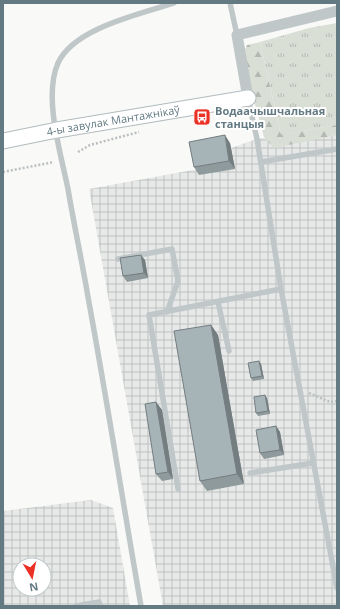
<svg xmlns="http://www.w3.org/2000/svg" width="340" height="609" viewBox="0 0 340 609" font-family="'Open Sans',sans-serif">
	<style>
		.industrial { fill: url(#industrial-grid); fill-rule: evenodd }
		.grass { fill: url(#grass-tufts) }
		.forest { fill: url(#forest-firs) }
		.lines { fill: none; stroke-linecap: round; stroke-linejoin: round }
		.secondary-casing { stroke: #b2bbbe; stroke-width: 17 }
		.path { stroke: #babfc1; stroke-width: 2.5; stroke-dasharray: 2 2; stroke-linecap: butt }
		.lane { stroke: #c0c7c9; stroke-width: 5.5 }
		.street { stroke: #c0c7c9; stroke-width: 11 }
		.secondary { stroke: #fff; stroke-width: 15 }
		.wall { fill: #8f9a9d }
		.shaded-wall { fill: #747d80 }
		.building { fill: #a6b3b7; stroke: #747d80 }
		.labels { text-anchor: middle; stroke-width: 4; stroke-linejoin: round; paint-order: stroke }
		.poi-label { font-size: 11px; font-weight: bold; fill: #637a83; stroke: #fff; text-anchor: start }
		.street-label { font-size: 11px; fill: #637a83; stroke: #fff }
	</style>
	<defs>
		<pattern id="industrial-grid" width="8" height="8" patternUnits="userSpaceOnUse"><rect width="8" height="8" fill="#e7e9e8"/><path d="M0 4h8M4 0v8" fill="none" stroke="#bfc2c1"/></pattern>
		<pattern id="grass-tufts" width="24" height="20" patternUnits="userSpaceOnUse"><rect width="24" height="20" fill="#dadfd6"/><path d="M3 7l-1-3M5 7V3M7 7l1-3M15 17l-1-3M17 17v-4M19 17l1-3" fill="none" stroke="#b4bab3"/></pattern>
		<pattern id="forest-firs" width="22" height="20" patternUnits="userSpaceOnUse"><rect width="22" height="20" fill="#dadfd6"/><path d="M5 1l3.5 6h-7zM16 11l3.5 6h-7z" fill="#b4bab3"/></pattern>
	</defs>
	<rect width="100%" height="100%" fill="#f9f9f7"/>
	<path class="industrial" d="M337 125V606H163L89 189 198 169 231 148 257 139Z
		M91 500 113 508 130 606H3V511ZM20 565H44V589H20Z"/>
	<path class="grass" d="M337 23V125L281 135 260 42 309 28Z"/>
	<path class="forest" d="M260 42 281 135 337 125V135L274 148 264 137 242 57 247 45Z"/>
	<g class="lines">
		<g class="secondary-casing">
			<g id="secondary">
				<path id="s1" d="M3 141 57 130 248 98"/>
			</g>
		</g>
		<path class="path" d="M78 152 90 145 139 132
			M3 172 54 162
			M309 393 330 402 337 401"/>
		<path class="lane" d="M230 3 237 35
			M248 99 257 139 281 289 337 588
			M261 162 337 149
			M118 259 172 249 178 281 167 312
			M218 302 229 351
			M250 473 313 463
			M178 489 149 315 281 289
			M76 606 99 602 100 606
			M141 606C123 503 107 400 88 297 82 261 74 225 68 189 61 154 43 97 58 63 74 28 140 14 174 3"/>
		<path class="street" d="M248 98 237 35 337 11"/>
		<use href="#secondary" class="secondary"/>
	</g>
	<path class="wall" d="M230 143 235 169 199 175 194 167Z
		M145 260 148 278 127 282 123 276Z
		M211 325 218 335 244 484 207 491 200 481Z
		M259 361 261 364 264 379 253 381 251 378Z
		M267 398 270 414 258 416 256 413Z
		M156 402 162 410 173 479 162 481 156 474Z
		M276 426 280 432 284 455 264 459 260 453Z"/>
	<path class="shaded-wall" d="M225 135 230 143 235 169 229 161Z
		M141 255 145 260 148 278 144 273Z
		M211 325 218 335 244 484 237 474Z
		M259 361 261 364 264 379 262 376Z
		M265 395 267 398 270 414 268 411Z
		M156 402 162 410 173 479 168 472Z
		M276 426 280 432 284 455 280 450Z"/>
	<path class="building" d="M225 135 229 161 194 167 189 142Z
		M141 255 144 273 123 276 120 258Z
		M211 325 237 474 200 481 174 331Z
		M259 361 262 376 251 378 248 363Z
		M265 395 268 411 256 413 254 397Z
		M156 402 168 472 156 474 145 404Z
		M276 426 280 450 260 453 256 430Z"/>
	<defs>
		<g id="bus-square" transform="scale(0.9)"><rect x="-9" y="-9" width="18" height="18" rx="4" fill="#eb3025" stroke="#fff"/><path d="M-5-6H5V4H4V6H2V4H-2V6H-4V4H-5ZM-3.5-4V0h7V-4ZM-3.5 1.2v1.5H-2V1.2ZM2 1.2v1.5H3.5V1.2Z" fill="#fff"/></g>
	</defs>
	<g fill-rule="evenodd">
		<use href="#bus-square" x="202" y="117"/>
	</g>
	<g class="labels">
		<g class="poi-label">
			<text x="215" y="115">Водаачышчальная<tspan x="215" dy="13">станцыя</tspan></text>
		</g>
		<g class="street-label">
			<text dy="4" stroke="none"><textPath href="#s1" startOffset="112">4-ы завулак Мантажнікаў</textPath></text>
		</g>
	</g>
	<rect width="340" height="609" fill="none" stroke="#637a83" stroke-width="8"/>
	<g transform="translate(32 577) rotate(170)"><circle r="19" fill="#ffffff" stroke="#c1cacd"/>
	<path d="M0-3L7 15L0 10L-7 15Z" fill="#eb3025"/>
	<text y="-6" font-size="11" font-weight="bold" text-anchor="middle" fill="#637a83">N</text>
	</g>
</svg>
